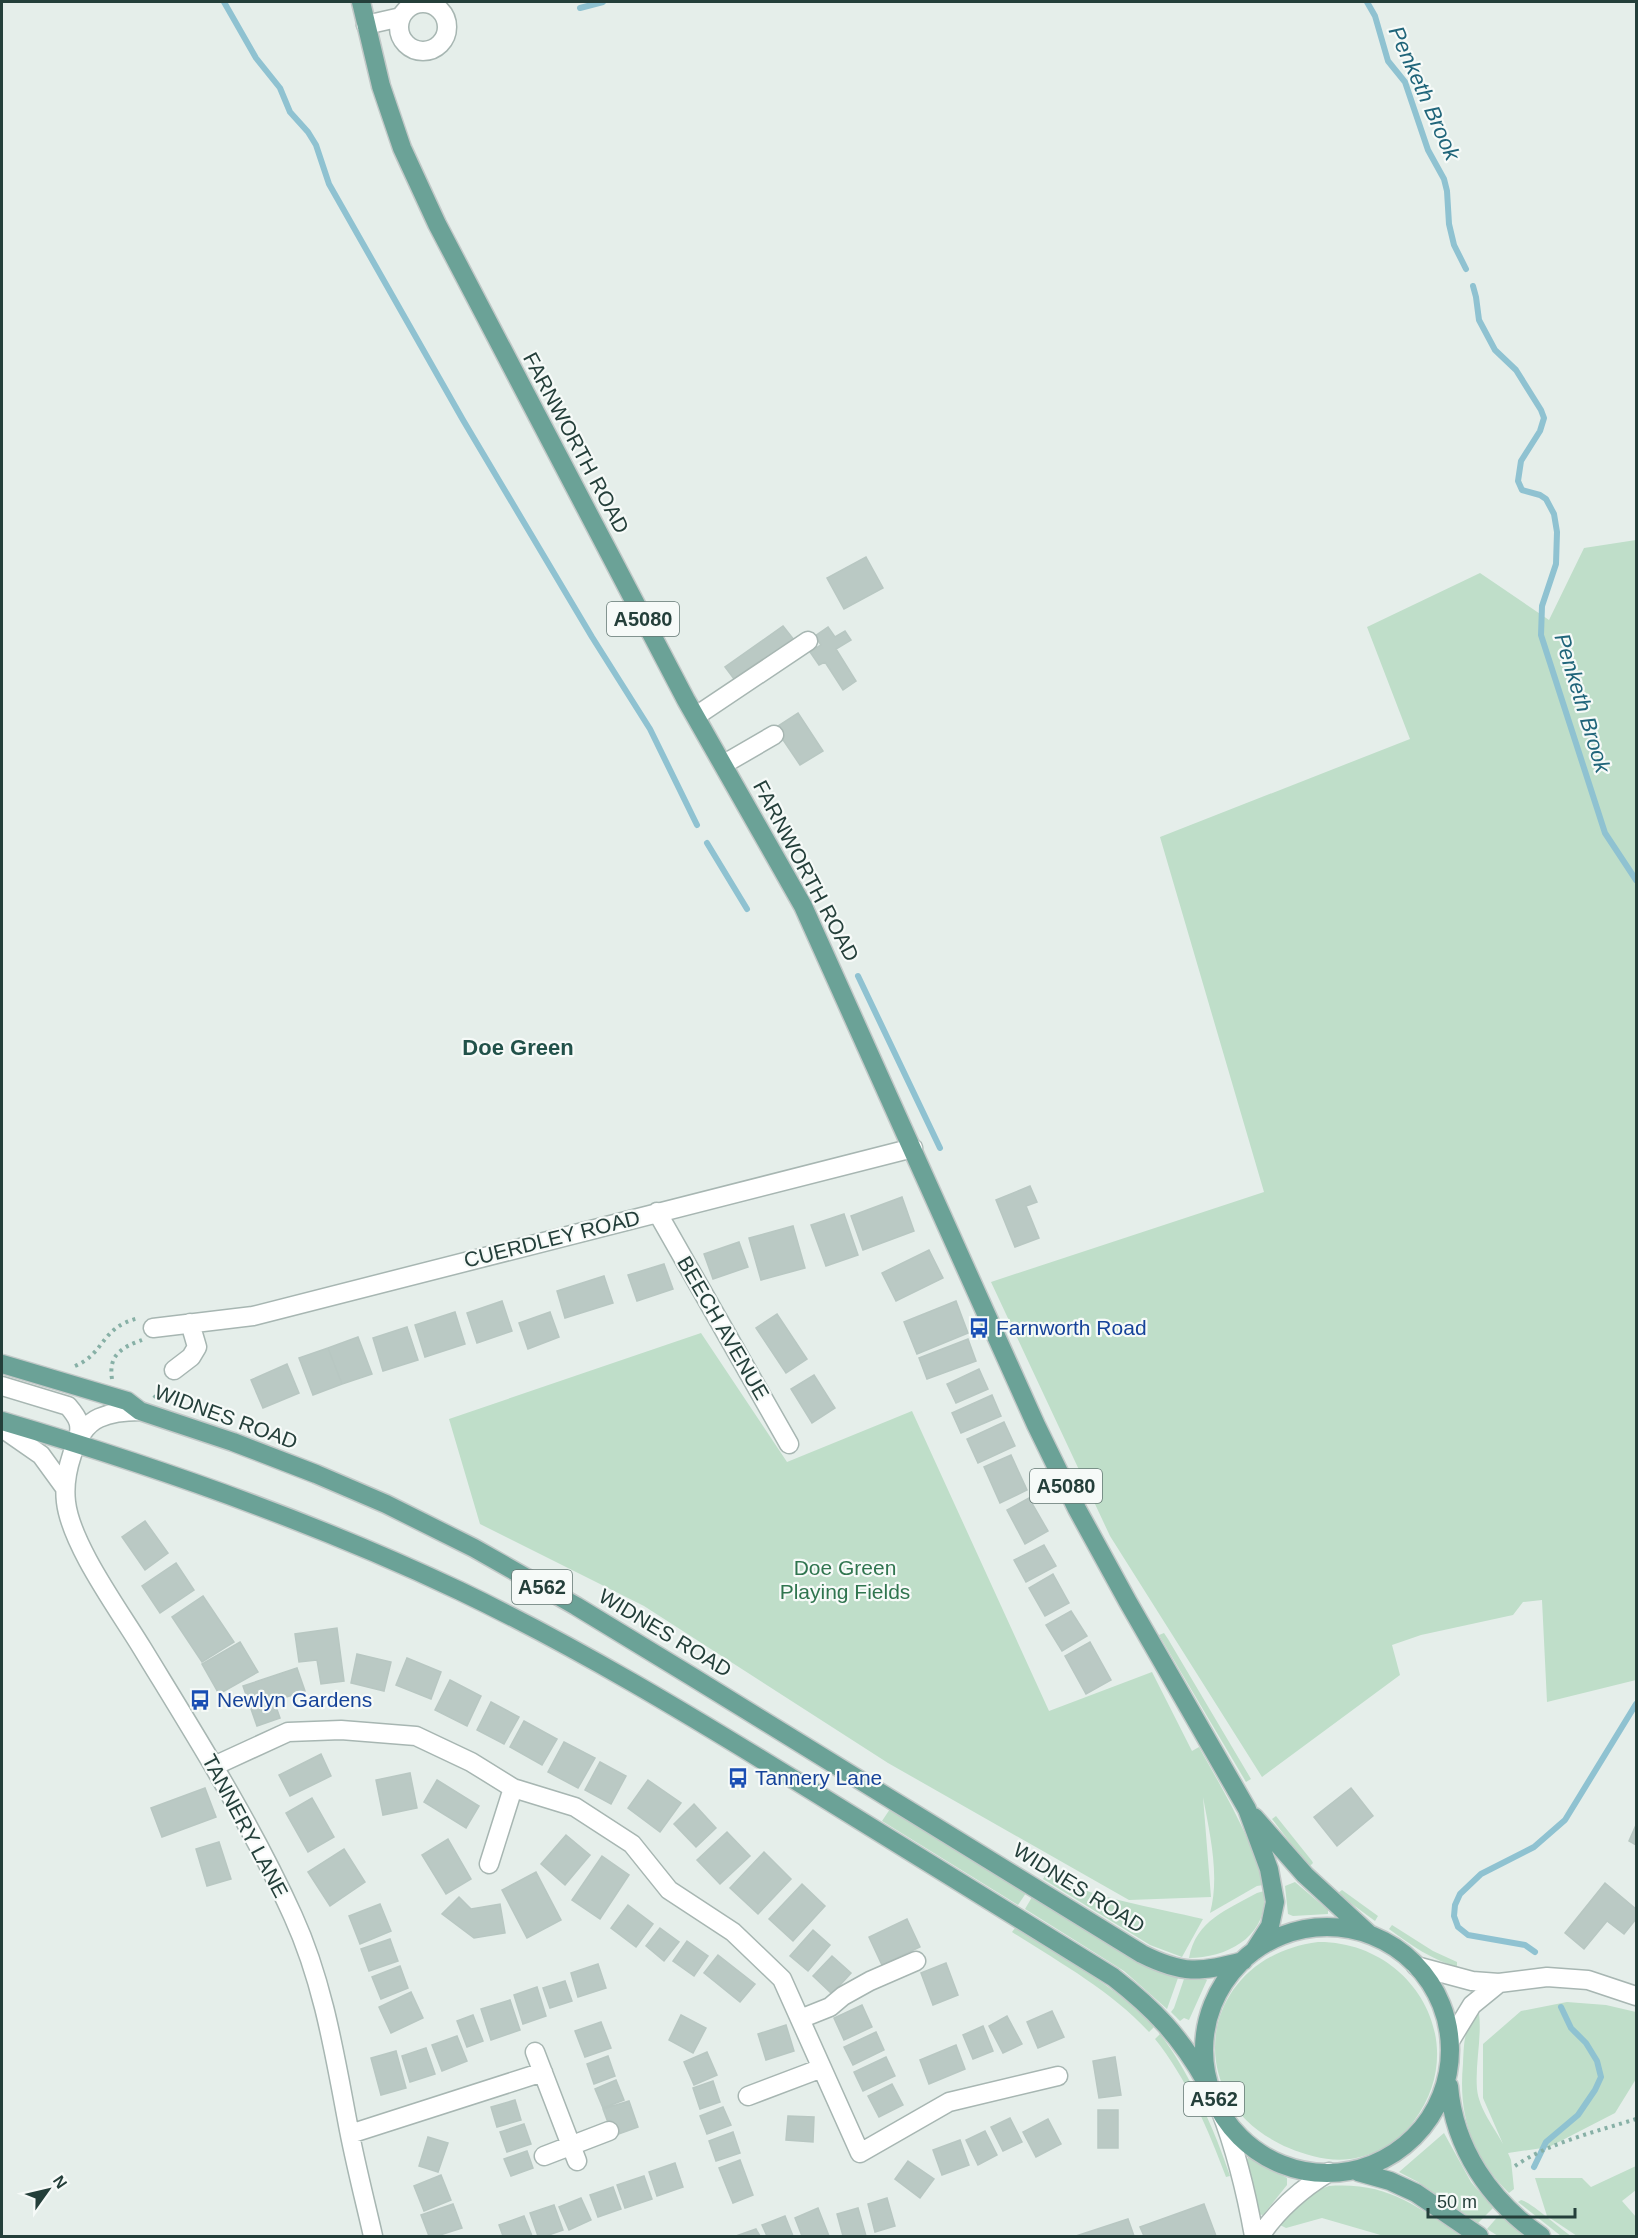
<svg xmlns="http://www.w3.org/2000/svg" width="1638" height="2238" viewBox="0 0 1638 2238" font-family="Helvetica,sans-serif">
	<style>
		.green { fill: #bfdec9 }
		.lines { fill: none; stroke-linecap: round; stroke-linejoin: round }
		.stream { stroke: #8fc2d1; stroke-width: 6 }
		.building { fill: #bac9c4; stroke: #b8c7c2; stroke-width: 1.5 }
		.minor-casing { stroke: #a7b6b2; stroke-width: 21 }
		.major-casing { stroke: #c2c9c8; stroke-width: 21 }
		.path { stroke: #87b0a6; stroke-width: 4; stroke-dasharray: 3 4.5; stroke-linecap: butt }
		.minor { stroke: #fff; stroke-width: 18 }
		.major { stroke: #6ba297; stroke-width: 18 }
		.labels { text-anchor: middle; stroke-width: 4.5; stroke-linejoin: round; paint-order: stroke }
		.shield { fill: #f6faf8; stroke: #637773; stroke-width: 1.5 }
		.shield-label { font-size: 20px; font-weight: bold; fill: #243f3a }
		.street-label { font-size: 21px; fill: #243f3a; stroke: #f6faf8 }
		.transit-label { font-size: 21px; fill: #164399; stroke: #f6faf8; text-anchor: start }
		.park-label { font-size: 21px; fill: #30754f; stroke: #f6faf8 }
		.water-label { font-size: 22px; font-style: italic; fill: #20657a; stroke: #f6faf8 }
		.neighbourhood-label { font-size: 22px; font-weight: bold; fill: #215149; stroke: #f6faf8 }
	</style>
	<rect width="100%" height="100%" fill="#e5eeea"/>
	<path class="green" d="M1636 540V1680L1547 1702 1542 1600 1523 1602 1513 1615 1421 1635 1392 1645 1400 1675 1262 1777 1110 1536 991 1282 1264 1192 1160 837 1410 739 1367 627 1480 573 1549 620 1584 548Z
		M701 1333 787 1462 912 1411 1049 1711 1152 1672 1192 1751 1199 1747C1220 1785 1255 1843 1263 1885L1257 1886 1210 1913C1220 1876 1210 1835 1203 1797L1211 1897 1129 1900 888 1763 644 1606 480 1524 449 1419Z
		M1164 1633 1168 1639 1251 1779 1246 1782 1159 1635Z
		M890 1809 1026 1893 1018 1905 882 1821Z
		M1276 1816 1312 1861 1313 1863 1309 1867 1272 1819Z
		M1046 1874C1088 1897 1156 1908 1203 1919L1182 1957 1150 1945 1043 1879Z
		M1295 1882 1328 1910V1914L1293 1916 1288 1914 1285 1886Z
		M1342 1890 1378 1916 1375 1921 1341 1896 1338 1893Z
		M1264 1891C1269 1936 1228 1958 1189 1958 1196 1920 1227 1910 1257 1893Z
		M1032 1897 1147 1967 1178 1978 1167 2009 1124 1971 1025 1909Z
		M1392 1925 1433 1951 1457 1962V1967C1432 1960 1411 1945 1389 1929Z
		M1015 1928C1063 1958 1115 1985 1154 2027L1149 2032C1110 1990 1060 1963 1012 1932Z
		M1318 1942C1411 1941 1473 2042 1414 2121 1398 2142 1378 2155 1350 2159 1330 2162 1308 2156 1289 2148 1175 2100 1199 1957 1318 1942Z
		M1184 1979H1205L1207 1980 1189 2020 1184 2018 1180 2021 1171 2012 1174 2008Z
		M1567 2002 1606 2005 1636 2012V2079L1615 2113 1549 2147 1508 2153 1511 2160 1514 2189 1509 2193C1472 2156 1458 2116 1463 2064 1464 2041 1464 2031 1476 2011L1479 2013C1482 2038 1475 2063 1477 2089 1479 2109 1494 2127 1503 2144L1483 2098V2044L1521 2011Z
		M1160 2034C1188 2069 1216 2133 1230 2176L1226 2177C1209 2131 1186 2077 1155 2039Z
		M1444 2133 1471 2182 1493 2208 1478 2223 1418 2182 1399 2172Z
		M1249 2157 1287 2178V2185L1263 2215 1257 2214 1246 2160Z
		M1636 2166V2190L1622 2201 1636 2217V2236H1577L1547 2216 1535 2178H1582L1591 2187Z
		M1329 2186C1387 2182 1415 2205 1461 2236H1384L1322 2218 1286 2228 1280 2225C1293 2208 1308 2192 1329 2186Z
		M1521 2200C1531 2202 1560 2229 1571 2236H1561L1518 2202Z
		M1500 2214 1525 2236H1498L1487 2229Z"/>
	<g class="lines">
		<path class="stream" d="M224 2 256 58 280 88 290 112 308 132 316 145 329 184 463 420 592 637 650 729 697 825
			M1367 2 1375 16 1388 61 1405 82 1428 150 1444 179 1447 191 1449 224 1454 245 1466 269
			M580 8 603 2
			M1473 286 1476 297 1479 320 1495 350 1516 370 1541 410 1544 418 1540 431 1521 461 1518 481 1522 490 1540 495 1546 499 1554 514 1557 532 1556 564 1542 606 1541 635 1605 833 1636 880
			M707 843 747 909
			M858 976 940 1148
			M1535 1952 1525 1945 1468 1935 1458 1927 1454 1916 1455 1905 1460 1894 1481 1874 1534 1847 1565 1820 1636 1704
			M1534 2167 1546 2142 1578 2115 1595 2090 1601 2077 1597 2061 1586 2043 1571 2028 1561 2007"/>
	</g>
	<path class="building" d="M866 557 883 588 844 609 827 578Z
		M783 626 795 641 737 683 725 667Z
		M828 627 835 637 845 631 851 640 836 649 856 681 843 690 825 662 819 665 810 652 821 645 815 636Z
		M798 713 823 751 800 765 775 728Z
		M1030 1186 1037 1202 1026 1206 1039 1238 1015 1247 996 1200Z
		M902 1197 914 1231 863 1250 851 1216Z
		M844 1214 858 1255 826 1266 811 1225Z
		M793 1226 805 1268 761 1280 749 1238Z
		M739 1242 748 1267 713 1279 704 1254Z
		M929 1250 943 1278 896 1301 882 1273Z
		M664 1264 673 1289 637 1301 628 1275Z
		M604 1276 613 1303 565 1318 557 1291Z
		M502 1301 512 1331 477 1343 467 1313Z
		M956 1301 968 1333 917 1354 904 1322Z
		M455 1312 465 1344 425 1357 415 1325Z
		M550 1312 559 1337 528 1349 519 1323Z
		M777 1314 807 1359 786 1373 756 1328Z
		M407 1327 418 1360 383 1371 373 1338Z
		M358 1337 372 1374 342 1384 328 1348Z
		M968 1339 976 1361 927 1379 919 1358Z
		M328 1348 342 1384 313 1395 299 1358Z
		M287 1364 299 1393 263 1408 251 1380Z
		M979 1369 988 1389 956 1403 947 1384Z
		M814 1375 835 1408 812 1423 791 1389Z
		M992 1395 1001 1416 961 1433 952 1413Z
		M1004 1422 1015 1446 978 1463 967 1439Z
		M1011 1455 1027 1490 1000 1503 984 1467Z
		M1029 1498 1048 1531 1025 1544 1007 1510Z
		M145 1521 168 1553 145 1570 122 1537Z
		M1044 1545 1056 1566 1026 1582 1014 1560Z
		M176 1563 194 1590 160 1613 142 1586Z
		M1053 1574 1069 1603 1045 1616 1029 1588Z
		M203 1596 234 1642 202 1662 172 1617Z
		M1071 1611 1087 1636 1062 1651 1046 1625Z
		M337 1628 344 1681 321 1684 317 1660 299 1662 295 1634Z
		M240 1642 258 1672 219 1694 202 1664Z
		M1090 1642 1111 1680 1086 1694 1065 1656Z
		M357 1654 391 1662 384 1691 351 1683Z
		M407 1658 441 1672 431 1699 396 1685Z
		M297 1668 305 1691 274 1701 280 1718 257 1726 243 1686Z
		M450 1680 481 1696 467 1726 435 1710Z
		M491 1702 519 1717 504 1744 477 1730Z
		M524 1721 557 1739 542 1765 510 1747Z
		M564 1742 595 1758 578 1788 548 1772Z
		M321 1754 331 1776 290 1796 279 1775Z
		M600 1762 626 1776 611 1804 585 1790Z
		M410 1773 417 1808 383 1815 376 1780Z
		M437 1780 479 1806 466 1828 424 1802Z
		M648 1780 681 1803 660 1832 628 1808Z
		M205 1788 216 1817 162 1837 151 1808Z
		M1351 1788 1373 1816 1337 1846 1314 1817Z
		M312 1798 334 1837 308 1852 286 1813Z
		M694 1804 716 1828 696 1847 674 1824Z
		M1636 1825V1845L1629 1841Z
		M727 1832 750 1856 720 1884 697 1860Z
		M566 1835 590 1855 565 1885 541 1864Z
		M448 1839 471 1879 446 1894 422 1855Z
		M219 1842 231 1879 207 1886 196 1849Z
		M344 1849 365 1882 330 1906 308 1872Z
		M764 1852 791 1879 758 1914 730 1888Z
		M602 1856 629 1875 600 1919 572 1900Z
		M536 1872 561 1920 527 1938 502 1890Z
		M1605 1883 1636 1909V1919L1624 1934 1607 1921 1584 1949 1565 1933Z
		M802 1884 825 1906 793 1941 769 1919Z
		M459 1897 471 1909 500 1904 505 1933 474 1938 442 1914Z
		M380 1904 391 1931 360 1944 349 1916Z
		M628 1905 653 1924 636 1947 611 1928Z
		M907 1919 920 1947 882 1965 869 1937Z
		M660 1928 679 1942 664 1961 646 1946Z
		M813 1930 830 1945 808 1971 790 1956Z
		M390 1939 398 1961 369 1971 361 1949Z
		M687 1941 708 1956 694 1976 673 1961Z
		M718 1955 755 1984 740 2002 704 1973Z
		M832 1956 851 1973 832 1994 813 1976Z
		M946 1963 958 1995 933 2005 921 1973Z
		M598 1964 606 1988 578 1997 571 1973Z
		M400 1966 408 1988 381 1999 372 1977Z
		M565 1981 572 2001 550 2008 543 1988Z
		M537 1987 546 2016 523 2024 514 1995Z
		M411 1992 423 2018 391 2033 379 2007Z
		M510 2000 520 2030 491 2040 481 2009Z
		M862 2005 872 2027 844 2040 834 2018Z
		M1052 2011 1064 2037 1038 2048 1027 2022Z
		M473 2015 483 2041 467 2047 457 2021Z
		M681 2015 706 2028 693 2053 669 2040Z
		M1007 2016 1022 2044 1003 2053 989 2026Z
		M601 2022 611 2048 585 2057 575 2031Z
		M786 2025 794 2051 766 2060 758 2034Z
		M983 2026 993 2051 973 2059 963 2035Z
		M876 2032 884 2050 853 2065 844 2047Z
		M457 2036 467 2061 442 2071 432 2045Z
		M956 2045 965 2069 929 2084 920 2060Z
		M426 2048 435 2074 410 2082 402 2056Z
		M396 2051 406 2088 381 2095 371 2058Z
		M707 2052 717 2075 694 2085 684 2062Z
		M608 2056 615 2076 594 2084 587 2064Z
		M886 2057 895 2076 863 2091 854 2072Z
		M1115 2057 1121 2095 1099 2098 1093 2061Z
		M616 2080 624 2100 603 2108 595 2089Z
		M713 2081 720 2102 700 2109 693 2088Z
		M892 2084 903 2105 879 2117 868 2096Z
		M515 2100 521 2120 497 2127 491 2107Z
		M629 2101 638 2127 613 2136 603 2109Z
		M723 2107 731 2125 707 2134 700 2116Z
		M1098 2110H1118V2148H1098Z
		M788 2116 814 2117 813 2142 786 2140Z
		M1010 2118 1022 2142 1003 2151 991 2127Z
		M1048 2119 1061 2144 1036 2157 1023 2132Z
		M524 2124 531 2144 507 2152 500 2132Z
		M985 2131 997 2155 978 2165 966 2140Z
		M733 2132 740 2153 716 2161 709 2141Z
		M428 2137 448 2143 438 2172 419 2166Z
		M960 2140 969 2165 942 2175 933 2150Z
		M527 2151 533 2168 511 2176 504 2159Z
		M740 2160 753 2195 733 2203 719 2168Z
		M908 2161 934 2179 920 2198 895 2179Z
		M675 2163 683 2187 657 2196 649 2172Z
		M441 2175 451 2200 424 2211 414 2186Z
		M644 2176 652 2199 625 2208 617 2185Z
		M613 2187 621 2209 598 2217 590 2195Z
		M581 2198 591 2220 569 2230 559 2207Z
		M887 2198 895 2226 875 2232 868 2204Z
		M453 2204 462 2228 437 2236H429L421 2215Z
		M1204 2204 1216 2236H1144L1140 2227Z
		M554 2205 563 2230 546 2236H538L530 2213Z
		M818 2208 829 2236H802L795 2218Z
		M858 2208 866 2236H843L837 2214Z
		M524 2216 532 2236H503L499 2225Z
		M785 2216 793 2236H767L762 2225Z
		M1128 2219 1134 2236H1076Z
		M756 2229 760 2236H736Z"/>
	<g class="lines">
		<g class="minor-casing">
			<path id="minor" d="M399 27a24 24 0 1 1 48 0a24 24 0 1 1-48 0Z
				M366 25 401 17
				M696 716 808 641
				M724 764 774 735
				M657 1212 789 1444
				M153 1328 253 1316 913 1148
				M174 1370 191 1357 197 1347 190 1323
				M2 1386 68 1406C80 1420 81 1424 78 1442
				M140 1411C126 1411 112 1412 99 1418 74 1429 63 1477 66 1502 71 1545 119 1610 142 1648 195 1735 251 1823 293 1916 324 1984 335 2057 349 2130 356 2166 365 2201 373 2236
				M2 1428 41 1455 65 1488
				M214 1766 288 1732 341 1730 416 1736 471 1762 513 1788 575 1807 632 1844 669 1890 733 1932 782 1979 860 2153 949 2102 1058 2076
				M489 1864 513 1788
				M1416 1966 1472 1981 1499 1983 1547 1977 1588 1980 1636 1996
				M800 2019 830 2007 843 1996 870 1981 916 1961
				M1450 2041 1472 2005 1499 1983
				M535 2052 577 2161
				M748 2096 822 2068
				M1220 2109C1237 2153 1246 2191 1254 2236
				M350 2134 543 2072
				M544 2156 609 2131
				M1260 2236C1278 2209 1301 2189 1329 2172"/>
		</g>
		<g class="major-casing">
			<path id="major" d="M361 2 381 86 402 148 437 224 686 700 803 906 1036 1425 1077 1509 1128 1602 1247 1809 1269 1869 1275 1902 1270 1926 1254 1951
				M2 1364 127 1401 140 1411 233 1442 316 1474 386 1504 474 1548 576 1606 691 1676 1142 1954C1182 1974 1200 1973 1243 1961
				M2 1421C158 1467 312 1521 460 1591 577 1647 688 1714 798 1782 903 1846 1008 1911 1113 1977 1154 2009 1180 2036 1206 2082
				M1254 1817 1305 1875 1369 1934
				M1204 2050a123 123 0 1 1 246 0a123 123 0 1 1-246 0Z
				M1449 2086C1454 2148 1490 2201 1541 2236
				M1358 2172 1390 2181 1416 2193 1479 2236"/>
		</g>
		<path class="path" d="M75 1366C106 1353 100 1327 139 1318
			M112 1379C108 1354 123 1347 142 1340
			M154 1398 158 1393 169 1388
			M1515 2166C1548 2143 1598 2131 1636 2119"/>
		<use href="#minor" class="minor"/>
		<use href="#major" class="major"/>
	</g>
	<defs>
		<g id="bus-bare" transform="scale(1.62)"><path d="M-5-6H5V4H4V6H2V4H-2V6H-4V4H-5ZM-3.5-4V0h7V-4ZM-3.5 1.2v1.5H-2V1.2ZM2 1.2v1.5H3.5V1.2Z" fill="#1a4fb4" stroke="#f6faf8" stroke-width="2.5" paint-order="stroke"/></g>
	</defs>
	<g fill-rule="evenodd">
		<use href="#bus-bare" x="979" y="1328"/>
		<use href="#bus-bare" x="200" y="1700"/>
		<use href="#bus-bare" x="738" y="1778"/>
	</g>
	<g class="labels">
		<g class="shield">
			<rect x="607" y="602" width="72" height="34" rx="4.5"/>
			<rect x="1030" y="1469" width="72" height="34" rx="4.5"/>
			<rect x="512" y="1570" width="60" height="34" rx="4.5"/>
			<rect x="1184" y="2082" width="60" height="34" rx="4.5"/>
		</g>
		<g class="shield-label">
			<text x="643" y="626">A5080</text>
			<text x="1066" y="1493">A5080</text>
			<text x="542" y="1594">A562</text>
			<text x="1214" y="2106">A562</text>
		</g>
		<g class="street-label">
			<text transform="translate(576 443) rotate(62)" y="7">FARNWORTH ROAD</text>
			<text transform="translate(806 871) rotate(62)" y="7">FARNWORTH ROAD</text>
			<text transform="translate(552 1239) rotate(-14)" y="7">CUERDLEY ROAD</text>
			<text transform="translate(723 1328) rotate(60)" y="7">BEECH AVENUE</text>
			<text transform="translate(226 1417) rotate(20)" y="7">WIDNES ROAD</text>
			<text transform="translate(665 1633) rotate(31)" y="7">WIDNES ROAD</text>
			<text transform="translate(245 1826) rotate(62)" y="7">TANNERY LANE</text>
			<text transform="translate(1079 1888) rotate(32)" y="7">WIDNES ROAD</text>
		</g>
		<g class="transit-label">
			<text x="996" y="1335">Farnworth Road</text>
			<text x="217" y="1707">Newlyn Gardens</text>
			<text x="755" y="1785">Tannery Lane</text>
		</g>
		<g class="park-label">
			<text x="845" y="1575">Doe Green<tspan x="845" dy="24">Playing Fields</tspan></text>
		</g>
		<g class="water-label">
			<text transform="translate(1425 93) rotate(66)" y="8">Penketh Brook</text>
			<text transform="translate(1583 703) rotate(73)" y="8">Penketh Brook</text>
		</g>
		<g class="neighbourhood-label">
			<text x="518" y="1055">Doe Green</text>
		</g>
	</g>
	<rect width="1638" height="2238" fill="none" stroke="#243f3a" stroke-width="6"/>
	<g transform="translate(48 2190) rotate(56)" stroke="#f6faf8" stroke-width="4.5" paint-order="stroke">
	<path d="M0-4.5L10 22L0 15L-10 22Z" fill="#243f3a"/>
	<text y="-9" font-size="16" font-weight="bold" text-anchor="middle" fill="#243f3a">N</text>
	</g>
	<path d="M1428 2208v9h147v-9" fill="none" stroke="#243f3a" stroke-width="3"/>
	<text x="1437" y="2208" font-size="18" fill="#243f3a" stroke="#f6faf8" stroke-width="4.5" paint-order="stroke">50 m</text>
</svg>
